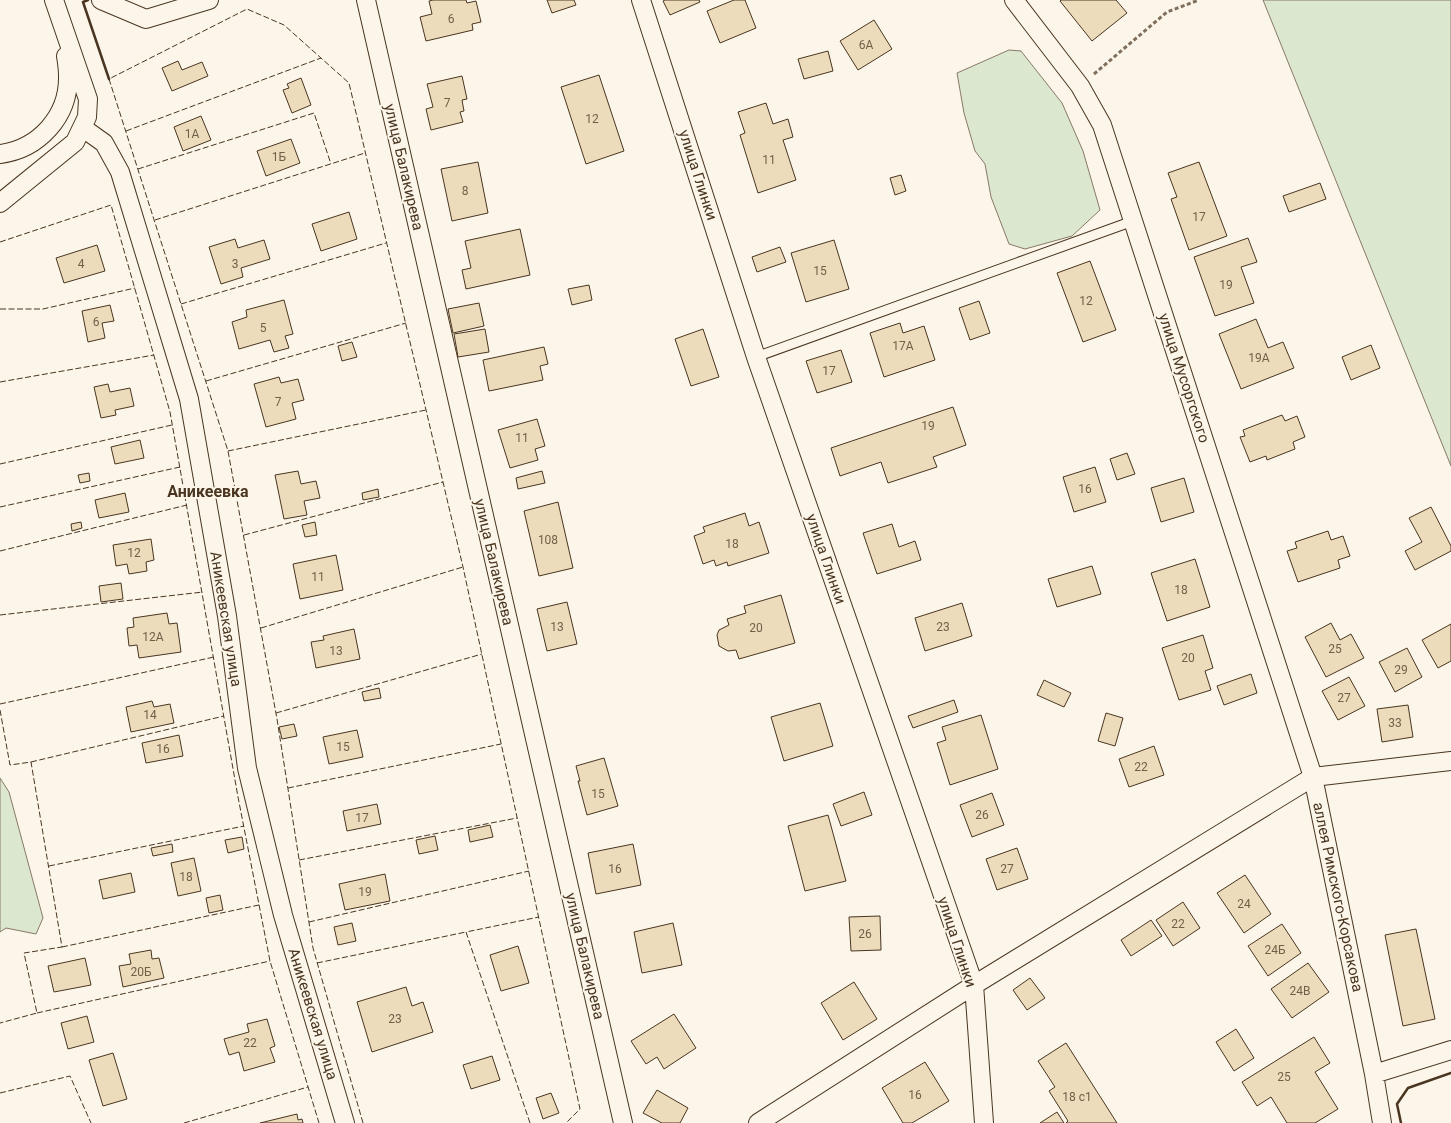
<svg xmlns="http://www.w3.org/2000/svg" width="1451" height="1123" viewBox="0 0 1451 1123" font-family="Roboto,sans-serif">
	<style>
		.green { fill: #dce7d0; stroke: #887966 }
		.building { fill: #ecdcbc; stroke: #4a3520 }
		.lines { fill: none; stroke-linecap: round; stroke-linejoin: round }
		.lane-casing { stroke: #4a3520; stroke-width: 11 }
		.street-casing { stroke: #4a3520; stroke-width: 20 }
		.path { stroke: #7f6f5c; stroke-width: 3; stroke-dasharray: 4 2.5; stroke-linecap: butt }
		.lane { stroke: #fbf6e9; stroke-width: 9 }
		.street { stroke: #fbf6e9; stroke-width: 18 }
		.fence { stroke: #4a3520; stroke-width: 1; stroke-dasharray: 6 2.5; stroke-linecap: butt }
		.wall { stroke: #4a3520; stroke-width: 2.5 }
		.labels { text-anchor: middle; stroke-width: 4; stroke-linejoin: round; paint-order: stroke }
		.number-label { font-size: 12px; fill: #725f47 }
		.street-label { font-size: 15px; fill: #4a3520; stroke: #fbf6e9 }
		.neighbourhood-label { font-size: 16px; font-weight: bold; fill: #4a3520; stroke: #fbf6e9 }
	</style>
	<rect width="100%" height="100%" fill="#fbf6e9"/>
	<path class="green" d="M1263 0H1451V466Z
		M1009 50 1021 51 1062 103 1083 151 1100 210 1072 236 1025 249 1009 244 991 197 985 164 975 151 964 113 957 73Z
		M0 778 9 792 43 918 36 934 6 928 0 932Z"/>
	<path class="building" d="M433 0H466L467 3 476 1 481 22 472 24 473 30 426 41 420 17 432 14 429 1Z
		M547 0H574L576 5 552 13Z
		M665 0H699L700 2 670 15 663 1Z
		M734 0H745L756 28 720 43 707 11Z
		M1061 0H1116L1127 13 1092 41 1060 1Z
		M874 20 892 49 858 70 840 41Z
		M828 51 833 71 804 79 798 59Z
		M178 61 182 70 202 62 208 76 172 91 162 68Z
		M599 75 624 151 586 164 561 87Z
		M462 76 467 99 462 100 464 111 460 112 463 122 431 130 426 109 433 107 427 84Z
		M301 78 311 105 292 113 283 90 289 88 287 84Z
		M766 103 773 124 788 119 793 137 783 140 796 180 758 193 740 135 745 133 738 112Z
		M201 116 211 140 183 151 174 127Z
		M291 139 300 163 266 176 257 151Z
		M478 162 488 213 452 221 441 169Z
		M1199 162 1227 236 1189 250 1171 199 1177 197 1168 173Z
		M901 175 906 191 895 195 890 178Z
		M1320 183 1326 199 1289 212 1283 196Z
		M349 212 357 239 321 251 312 224Z
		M520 229 530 275 466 289 462 270 471 268 465 241Z
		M1248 238 1257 262 1241 267 1254 303 1215 316 1194 257Z
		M235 239 238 248 264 240 270 259 241 268 243 277 221 284 209 247Z
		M834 240 849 289 806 302 791 253Z
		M97 245 105 271 64 283 56 258Z
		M780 247 786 262 757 272 752 257Z
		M1090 261 1116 330 1083 342 1057 273Z
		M589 285 592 300 572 305 568 289Z
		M284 300 293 334 285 336 289 348 274 352 270 340 239 349 232 322 247 317 246 310Z
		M979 301 990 333 970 340 959 308Z
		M479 303 484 326 453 333 448 309Z
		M110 305 114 321 102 323 105 338 88 342 82 311Z
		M1256 319 1268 348 1283 342 1294 368 1241 389 1219 334Z
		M900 323 903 333 924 326 935 360 884 377 870 333Z
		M485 329 489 352 458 357 454 334Z
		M703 329 719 377 691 386 675 339Z
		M352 342 357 357 342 361 338 346Z
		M1371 345 1380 368 1351 380 1342 357Z
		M544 347 548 364 540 366 543 380 489 391 483 360Z
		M841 350 852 382 817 393 806 361Z
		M279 377 281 383 298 379 304 400 292 403 296 419 266 427 254 384Z
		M108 384 110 392 130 388 134 406 115 410 116 415 101 418 94 387Z
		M953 407 966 445 933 457 937 467 888 483 881 462 840 476 831 448Z
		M1282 415 1285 421 1297 416 1305 437 1293 442 1295 449 1267 460 1266 456 1250 462 1240 437 1245 436 1243 430Z
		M537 419 545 446 535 449 538 460 510 468 498 430Z
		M140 440 144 458 115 464 111 447Z
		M1127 453 1135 474 1117 480 1110 459Z
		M1095 467 1106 502 1074 512 1063 477Z
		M298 471 301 484 316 481 320 498 304 501 307 515 284 519 275 475Z
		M542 471 545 483 518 489 516 478Z
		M89 473 90 481 80 483 78 475Z
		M1184 478 1194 512 1161 522 1151 488Z
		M378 489 379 497 363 500 362 493Z
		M125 493 129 512 99 518 95 500Z
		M558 502 573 568 539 576 524 511Z
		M1431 507 1451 546V551L1415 570 1405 551 1422 542 1409 518Z
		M745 513 749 526 759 522 769 553 728 566 727 562 716 566 714 560 703 564 694 536 705 532 703 527Z
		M81 522 82 528 72 531 71 524Z
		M315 522 317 535 305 537 302 525Z
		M892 524 899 547 915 541 921 560 877 574 863 533Z
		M1328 531 1331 540 1343 536 1350 556 1338 560 1340 568 1298 582 1287 551 1297 548 1295 542Z
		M151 539 154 560 146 562 147 571 129 574 127 564 116 566 113 545Z
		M336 555 343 590 300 599 293 564Z
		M1195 559 1210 607 1167 621 1151 573Z
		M1092 566 1101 594 1057 607 1048 579Z
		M121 583 123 599 101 602 99 586Z
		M781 595 795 643 739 659 736 650 728 651 719 646 717 635 719 630 729 625 727 619 746 613 744 606Z
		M567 602 577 644 547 651 537 609Z
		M962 603 972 636 925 651 915 618Z
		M167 613 169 624 177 623 181 652 139 658 137 645 129 646 127 628 134 627 133 618Z
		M1331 623 1340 640 1351 634 1364 658 1326 677 1305 637Z
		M1451 624V661L1438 668 1422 640Z
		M354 629 360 659 316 668 311 642 324 640 323 636Z
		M1203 635 1213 668 1205 671 1211 690 1179 700 1162 648Z
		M1407 648 1422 677 1395 692 1379 662Z
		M1251 674 1257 693 1224 705 1217 686Z
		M1349 677 1365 706 1338 720 1322 691Z
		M1044 680 1071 693 1064 707 1037 695Z
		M379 688 381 698 364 701 362 692Z
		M954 700 958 712 913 728 908 716Z
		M152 701 154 707 170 704 174 723 131 732 126 707Z
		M820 703 833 746 784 761 771 717Z
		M1408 705 1413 737 1382 742 1377 709Z
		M1106 713 1123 718 1115 746 1098 741Z
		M981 715 998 769 950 785 937 743 946 740 942 727Z
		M294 724 297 736 282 739 279 727Z
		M357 730 363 757 329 764 323 737Z
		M179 735 183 756 146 763 142 743Z
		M1154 746 1164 775 1129 787 1119 759Z
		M604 758 618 806 587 815 578 781H580L576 766Z
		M864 792 872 815 841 826 833 804Z
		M992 793 1004 825 972 837 960 805Z
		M377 804 381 824 347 831 343 811Z
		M828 815 846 881 805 891 788 826Z
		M490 825 493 837 470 842 468 830Z
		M435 836 438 850 419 854 416 840Z
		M242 837 244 849 228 853 225 840Z
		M172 844 173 852 153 856 151 848Z
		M633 844 641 885 596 894 588 853Z
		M1017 848 1028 879 997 890 986 859Z
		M194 858 201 891 178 896 171 863Z
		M131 873 135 892 103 899 99 880Z
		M385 874 390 901 345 910 339 884Z
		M1245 875 1271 914 1244 933 1217 893Z
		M220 895 223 910 209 913 206 898Z
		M1183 902 1200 928 1173 946 1156 920Z
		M880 916 881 950 851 951 849 917Z
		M1151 920 1162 936 1131 956 1121 940Z
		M352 923 356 941 338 945 334 927Z
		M673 923 682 965 642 973 634 932Z
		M1282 924 1301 953 1268 976 1248 946Z
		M1416 929 1435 1019 1403 1026 1385 935Z
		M518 946 529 983 501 991 490 955Z
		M151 950 152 959 159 958 164 978 123 987 119 966 131 964 129 954Z
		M85 958 91 985 54 992 48 966Z
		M1308 963 1329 992 1292 1018 1271 989Z
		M1030 978 1045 998 1027 1010 1013 990Z
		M854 982 877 1019 843 1040 821 1003Z
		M406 987 412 1006 423 1002 433 1032 372 1052 357 1002Z
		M674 1014 696 1048 664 1069 657 1057 646 1064 631 1041Z
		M87 1016 94 1042 68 1049 61 1023Z
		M267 1019 275 1046 270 1048 275 1062 244 1071 239 1052 229 1055 224 1039 249 1032 247 1024Z
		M1236 1029 1254 1058 1234 1071 1216 1042Z
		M1314 1037 1330 1063 1315 1072 1338 1109 1315 1123H1287L1271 1097 1257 1106 1242 1082Z
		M1066 1043 1117 1123H1066L1068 1121 1049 1091 1055 1087 1038 1061Z
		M113 1053 127 1099 103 1106 89 1060Z
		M492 1056 500 1080 471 1089 463 1065Z
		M925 1062 949 1101 912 1123H903L882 1088Z
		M657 1090 688 1108 680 1123H662L643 1113Z
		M551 1093 559 1113 543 1119 536 1098Z
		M1057 1112 1064 1123H1040Z
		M297 1114 298 1120 302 1119 303 1123H260Z"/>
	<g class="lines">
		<g class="lane-casing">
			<path id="lane" d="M756 357 1133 221"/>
		</g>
		<g class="street-casing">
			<path id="street" d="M101 0 146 19 209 0
				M366 0 623 1123
				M641 0 756 357 974 985 984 1123
				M1014 0 1080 86 1102 125 1313 777 1374 1074 1382 1123
				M83 128 104 143 120 172 189 399 227 616 247 768 283 915 345 1123
				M0 154C39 149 69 116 68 76 68 69 67 62 66 56
				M0 203 75 142 87 117 88 99 54 0
				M1374 1074 1451 1050
				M758 1123 974 985 1313 777 1451 761"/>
		</g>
		<path class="path" d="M1094 74 1167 12 1199 0"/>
		<use href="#lane" class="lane"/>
		<use href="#street" class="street"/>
		<path class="fence" d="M126 131 321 58
			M138 169 314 113 331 164
			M155 220 365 153
			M0 242 111 205 170 412 238 797 270 961 319 1123
			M181 304 386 243
			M0 309H43L135 288
			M206 381 406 323
			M0 382 154 355
			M228 451 426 410
			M0 464 172 425
			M0 507 180 467
			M244 535 443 482
			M0 551 187 505
			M0 615 203 592
			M261 628 463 567
			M0 704 214 657
			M0 710 10 765 31 762 62 947 24 953 37 1013 0 1023
			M276 713 482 654
			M31 762 224 716
			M288 788 501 744
			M299 860 517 818
			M49 866 244 826
			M309 922 529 871
			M62 947 259 905
			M317 963 466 932
			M37 1013 270 961
			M0 1093 70 1076 91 1123
			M184 1123 308 1087
			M363 1123 313 948 277 719 228 451 109 79 247 9 284 25 349 83 463 567 580 1109 566 1123
			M530 1123 466 932 539 917"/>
		<path class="wall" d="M88 0 83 2 109 79
			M1401 1123 1397 1104 1408 1088 1451 1073"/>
	</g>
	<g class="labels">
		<g class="number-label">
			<text x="451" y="23">6</text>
			<text x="866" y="49">6А</text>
			<text x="447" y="107">7</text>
			<text x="592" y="123">12</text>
			<text x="192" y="138">1А</text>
			<text x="279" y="161">1Б</text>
			<text x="769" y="164">11</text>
			<text x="465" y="195">8</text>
			<text x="1199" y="221">17</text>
			<text x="81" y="268">4</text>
			<text x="235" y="268">3</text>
			<text x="820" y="275">15</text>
			<text x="1226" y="289">19</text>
			<text x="1086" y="305">12</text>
			<text x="96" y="326">6</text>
			<text x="263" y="332">5</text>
			<text x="903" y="350">17А</text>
			<text x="1259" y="362">19А</text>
			<text x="829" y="375">17</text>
			<text x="278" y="406">7</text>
			<text x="928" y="430">19</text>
			<text x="522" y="442">11</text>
			<text x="1085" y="493">16</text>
			<text x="548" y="544">108</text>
			<text x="732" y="548">18</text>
			<text x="134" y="557">12</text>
			<text x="318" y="581">11</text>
			<text x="1181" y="594">18</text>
			<text x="557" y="631">13</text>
			<text x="943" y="631">23</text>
			<text x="756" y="632">20</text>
			<text x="153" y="641">12А</text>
			<text x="1335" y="653">25</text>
			<text x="336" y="655">13</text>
			<text x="1188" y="662">20</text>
			<text x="1401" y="674">29</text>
			<text x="1344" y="702">27</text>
			<text x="150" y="719">14</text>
			<text x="1395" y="727">33</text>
			<text x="343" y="751">15</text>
			<text x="163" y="753">16</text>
			<text x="1141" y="771">22</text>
			<text x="598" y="798">15</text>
			<text x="982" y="819">26</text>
			<text x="362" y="822">17</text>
			<text x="615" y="873">16</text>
			<text x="1007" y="873">27</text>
			<text x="186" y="881">18</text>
			<text x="365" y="896">19</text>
			<text x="1244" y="908">24</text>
			<text x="1178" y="928">22</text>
			<text x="865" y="938">26</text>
			<text x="1275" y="954">24Б</text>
			<text x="141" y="976">20Б</text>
			<text x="1300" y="995">24В</text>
			<text x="395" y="1023">23</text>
			<text x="250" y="1047">22</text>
			<text x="1284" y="1081">25</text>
			<text x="915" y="1099">16</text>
			<text x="1077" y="1101">18 с1</text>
		</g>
		<g class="street-label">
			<text transform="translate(404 167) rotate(77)" y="5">улица Балакирева</text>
			<text transform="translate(698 175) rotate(72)" y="5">улица Глинки</text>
			<text transform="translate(1184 378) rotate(72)" y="5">улица Мусоргского</text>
			<text transform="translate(826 559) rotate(71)" y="5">улица Глинки</text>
			<text transform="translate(494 562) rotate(77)" y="5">улица Балакирева</text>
			<text transform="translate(226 619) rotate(81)" y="5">Аникеевская улица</text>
			<text transform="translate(1338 897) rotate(78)" y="5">аллея Римского-Корсакова</text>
			<text transform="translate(957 942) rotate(72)" y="5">улица Глинки</text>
			<text transform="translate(585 956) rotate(77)" y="5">улица Балакирева</text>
			<text transform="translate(313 1014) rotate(73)" y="5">Аникеевская улица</text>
		</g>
		<g class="neighbourhood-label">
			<text x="208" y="497">Аникеевка</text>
		</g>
	</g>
</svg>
